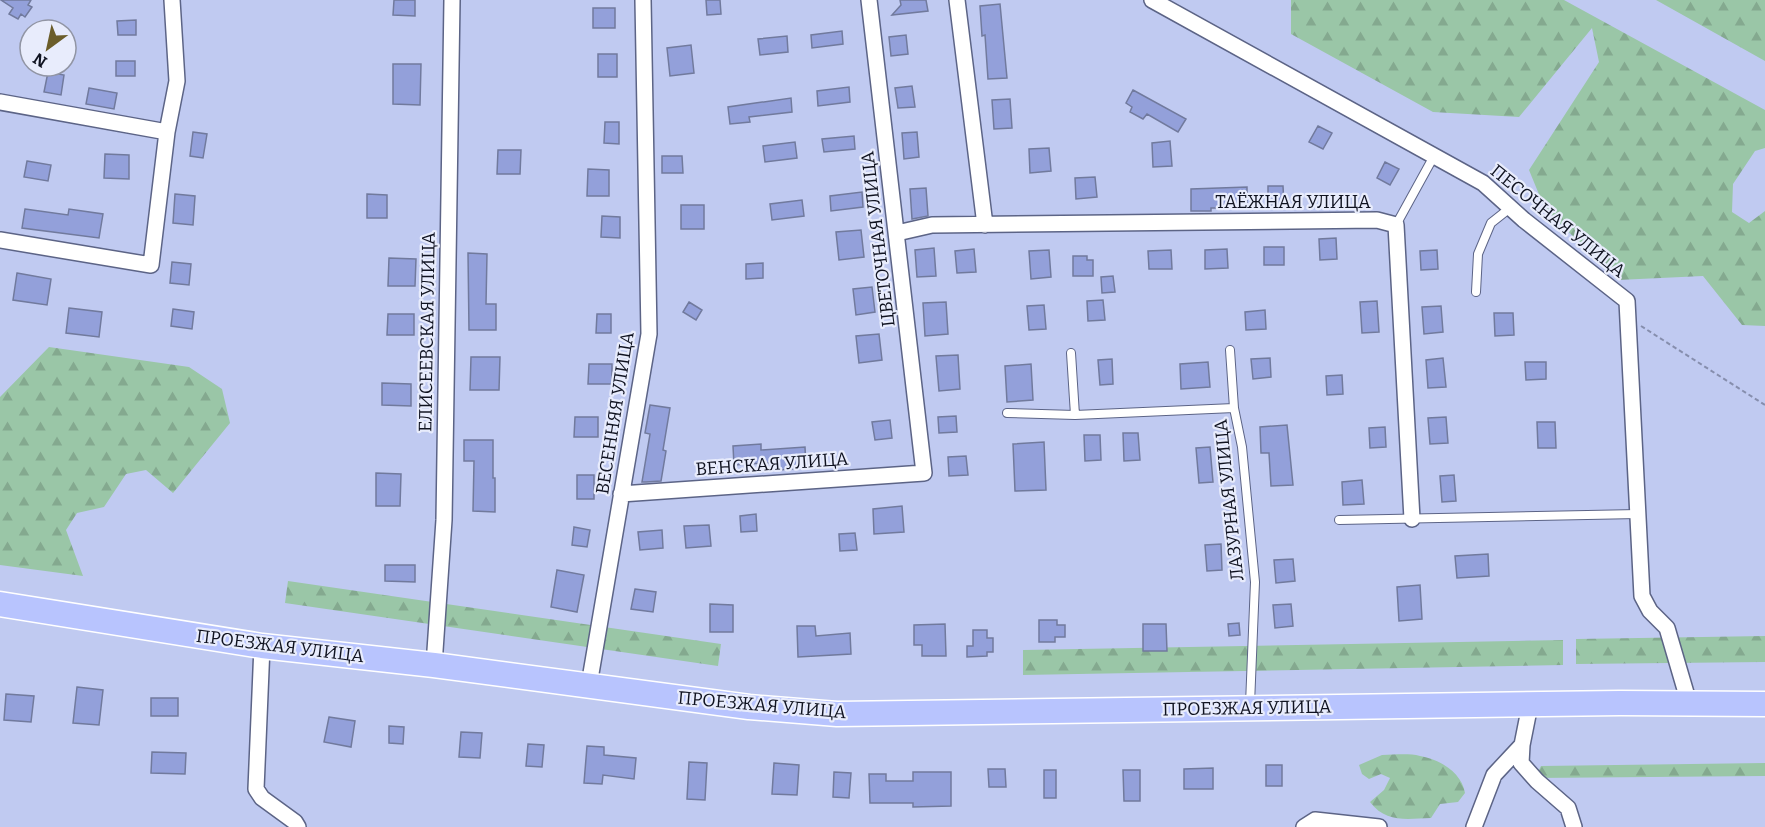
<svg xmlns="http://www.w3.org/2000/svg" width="1765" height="827" viewBox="0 0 1765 827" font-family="Bitter,serif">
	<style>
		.forest { fill: url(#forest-firs) }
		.building { fill: #93a0da; stroke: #717a9d; stroke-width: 1.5 }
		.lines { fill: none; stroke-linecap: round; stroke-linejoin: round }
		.service-casing { stroke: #5c6486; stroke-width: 10 }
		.minor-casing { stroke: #5c6486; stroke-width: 18 }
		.primary-casing { stroke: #fff; stroke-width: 27 }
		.path { stroke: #868ead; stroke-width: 2; stroke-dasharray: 4.5 3; stroke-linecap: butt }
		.service { stroke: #fff; stroke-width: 8 }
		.minor { stroke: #fff; stroke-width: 15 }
		.primary { stroke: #b8c4fe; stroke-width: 24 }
		.labels { text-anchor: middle; stroke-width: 4.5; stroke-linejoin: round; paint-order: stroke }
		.street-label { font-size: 18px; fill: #0f1220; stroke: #e8ecfc }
	</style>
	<defs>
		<pattern id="forest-firs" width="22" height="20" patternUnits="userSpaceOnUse" patternTransform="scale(1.5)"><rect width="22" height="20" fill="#9ac6a7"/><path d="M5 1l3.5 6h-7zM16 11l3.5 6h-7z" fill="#84a98f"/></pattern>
	</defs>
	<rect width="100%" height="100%" fill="#c0caf1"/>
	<path class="forest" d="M1291 0H1564L1765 110V148L1755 151 1733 184 1732 212 1749 223 1765 211V326L1742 325 1703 276 1618 280 1545 209 1529 170 1599 62 1592 28 1519 117 1433 112 1291 34Z
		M1656 0H1765V61Z
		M49 347 189 367 222 389 230 423 173 493 146 470 126 474 104 507 77 513 66 530 83 576 0 565V397Z
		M288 581 721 644 718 666 285 603Z
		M1765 636V662L1576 664V639Z
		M1563 640V665L1023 675V650Z
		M1382 755C1394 755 1408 753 1420 756 1440 759 1462 773 1465 793L1458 802 1440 804 1431 818C1406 819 1386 823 1370 802L1384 790 1390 778 1381 774 1369 779 1362 774 1359 765Z
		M1765 763V776L1535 778 1541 766Z"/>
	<path class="building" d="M1 0H31L28 5 32 7 25 17 21 14 18 19 9 14 13 8Z
		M394 0H415V16L393 15Z
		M706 0H720L721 14 707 15Z
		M900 0H926L928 11 892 15 901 5Z
		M1000 4 1007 78 988 79 985 35 982 36 980 6Z
		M593 8H615V28H593Z
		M136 20V35H118L117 21Z
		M842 31 843 44 812 48 811 35Z
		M906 35 908 54 891 56 889 37Z
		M787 36 788 52 760 55 758 39Z
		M691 45 694 73 670 76 667 48Z
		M598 54H617V77H598Z
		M116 61H135V76H116Z
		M393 64H421L420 105 393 104Z
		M48 72 64 75 61 95 44 92Z
		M912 86 915 107 898 108 895 88Z
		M849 87 850 102 818 106 817 91Z
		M89 88 117 93 114 109 86 104Z
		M1133 90 1186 119 1178 132 1147 114 1143 119 1130 112 1132 107 1126 103Z
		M791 98 792 112 749 117 750 122 730 124 728 107Z
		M1010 99 1012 128 994 129 992 100Z
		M605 122H619V144L604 143Z
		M1318 126 1332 133 1323 149 1309 142Z
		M193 132 207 134 203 158 190 156Z
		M917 132 919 157 904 159 902 133Z
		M854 136 855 149 824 152 822 139Z
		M1170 141 1172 166 1153 167 1152 143Z
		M795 142 797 158 765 162 763 146Z
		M1049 148 1051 171 1030 173 1029 149Z
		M498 150H521L520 174H497Z
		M105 154 129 155V179L104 178Z
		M662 156H682L683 173H662Z
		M27 161 51 165 48 181 24 177Z
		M1385 162 1399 169 1390 185 1377 178Z
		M588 169 609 170V196H587Z
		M1095 177 1097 197 1076 199 1075 178Z
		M1268 186H1283L1284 205H1268Z
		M1247 187V208H1211V211H1191V189Z
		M926 188 928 216 912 219 910 189Z
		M862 192 863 207 831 211 830 196Z
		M175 194 195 196 193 225 173 223Z
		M367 194 387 195V218H367Z
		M802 200 804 216 772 220 770 204Z
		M681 205H704V229H681Z
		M25 209 68 215 69 209 103 214 99 238 22 228Z
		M602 216 620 217V238L601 237Z
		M861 230 864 257 839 260 836 232Z
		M1336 238 1337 259 1320 260 1319 239Z
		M1264 247H1284V265H1264Z
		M934 248 936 276 917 277 915 250Z
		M974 249 976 272 957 273 955 251Z
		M1227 249 1228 268 1205 269V250Z
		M1049 250 1051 277 1031 279 1029 251Z
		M1171 250 1172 269H1149L1148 251Z
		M1437 250 1438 269 1421 270 1420 251Z
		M468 253 487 254 486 304H496V330H469Z
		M1073 256H1087V260H1093V276H1073Z
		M389 258 416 259 415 286H388Z
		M172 262 191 264 189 285 170 283Z
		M763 263V278L746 279V264Z
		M17 273 51 279 47 305 13 300Z
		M1113 276 1115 292 1102 293 1101 277Z
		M872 287 875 312 856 315 853 289Z
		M1103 300 1105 320 1088 321 1087 301Z
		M1377 301 1379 332 1362 333 1360 302Z
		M689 302 702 310 696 320 683 312Z
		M946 302 948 334 925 336 923 303Z
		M1044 305 1046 329 1029 330 1027 306Z
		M1441 306 1443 332 1424 334 1422 307Z
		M69 308 102 312 99 337 66 333Z
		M173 309 194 312 192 329 171 326Z
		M1265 310 1266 329 1246 330 1245 312Z
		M1494 313H1513L1514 335 1495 336Z
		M388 314H414V335H387Z
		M597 314H611V333H596Z
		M879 334 882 360 859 363 856 336Z
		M958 355 960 389 939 391 936 356Z
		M471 357H500L499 390H470Z
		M1270 358 1271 377 1253 379 1251 359Z
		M1443 358 1446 387 1428 388 1426 360Z
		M1112 359 1113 384 1100 385 1098 360Z
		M1208 362 1210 387 1181 389 1180 364Z
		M1525 362H1546V379L1526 380Z
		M589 364H612V384H588Z
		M1031 364 1033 400 1007 402 1005 366Z
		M1342 375 1343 394 1327 395 1326 376Z
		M382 383 411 384V406L382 405Z
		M650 405 670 408 663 450 666 451 661 481 646 482H642L650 434 645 433Z
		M956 416 957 432 939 433 938 417Z
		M575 417H598V437H574Z
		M1446 417 1448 443 1430 444 1428 418Z
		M890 420 892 438 875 440 872 422Z
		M1537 422H1555L1556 448H1538Z
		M1287 425 1293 485 1271 486 1269 453H1261L1260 427Z
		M1385 427 1386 447 1370 448 1369 428Z
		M1123 433H1138L1140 460 1124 461Z
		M1084 435H1100L1101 460 1085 461Z
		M464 440H493V478H495V512L473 511 474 461H464Z
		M1044 442 1046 490 1015 491 1013 444Z
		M761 444V450L805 447 806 468 779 470V462L734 465 733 446Z
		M1210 447 1213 482 1199 483 1196 448Z
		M966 456 968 475 949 476 948 457Z
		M376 473 401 474 400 506H376Z
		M577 475H594V499H577Z
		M1454 475 1456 501 1442 502 1440 476Z
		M1362 480 1364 504 1343 505 1342 482Z
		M902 506 904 532 874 534 873 509Z
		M756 514 757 531 741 532 740 516Z
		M709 525 711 546 686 548 684 526Z
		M574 527 590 530 587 547 572 545Z
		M662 530 663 548 640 550 638 532Z
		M855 533 857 550 840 551 839 534Z
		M1221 544 1222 570 1207 571 1205 545Z
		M1488 554 1489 576 1457 578 1455 556Z
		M1293 559 1295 581 1276 583 1274 560Z
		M385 565H415V582L385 581Z
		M557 570 584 575 577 612 551 607Z
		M1420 585 1422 619 1399 621 1397 587Z
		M635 589 656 592 653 612 631 609Z
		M710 604 733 605V632H710Z
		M1291 604 1293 626 1275 628 1273 605Z
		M1039 620H1057V625H1065V637H1055V642H1039Z
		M1239 623 1240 635 1229 636 1228 624Z
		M945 624 946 656H922V645H914V625Z
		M1143 624H1166L1167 651H1143Z
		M797 626H815L816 636 850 633 851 654 798 657Z
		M973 630H987V638H993V652H987V656L967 657V646H973Z
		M77 687 103 690 99 725 73 723Z
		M6 694 34 696 31 722 4 720Z
		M151 698H178V716H151Z
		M329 717 355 721 351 747 324 742Z
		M389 726 404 727 403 744 389 743Z
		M461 732 482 733 480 758 459 757Z
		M528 744 544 745 542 767 526 766Z
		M587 746 604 747V755L636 758 634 779 603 775 602 784 584 783Z
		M152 752 186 753 185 774 151 773Z
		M689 762 707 763 705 800 687 799Z
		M774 763 799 765 797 795 772 794Z
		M1266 765H1282V786H1266Z
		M1213 768V789H1184V769Z
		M988 769H1005L1006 787H989Z
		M1044 770H1056V798H1044Z
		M1123 770H1140V801H1124Z
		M834 772 851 773 849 798 833 797Z
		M913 772H951V806L913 807V803H870L869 774H886V781H913Z"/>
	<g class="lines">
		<g class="service-casing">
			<path id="service" d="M1396 225 1434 156
				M1476 292 1478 254 1491 223 1510 208
				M1230 350 1234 408
				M1071 353 1075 415
				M1007 413 1075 415 1234 408 1242 447 1255 582 1250 704
				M1339 520 1638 514"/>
		</g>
		<g class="minor-casing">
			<path id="minor" d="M957 0 985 225
				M1152 0 1483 183 1524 220 1627 301 1642 596 1650 611 1667 628 1689 703
				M0 102 167 132
				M897 233 932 225 1377 220 1396 225 1412 519
				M0 240 151 265 167 132 177 81 172 0
				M621 494 924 473 869 0
				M262 646 256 789 262 798 295 822 298 827
				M434 665 444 520 452 0
				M589 685 649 334 643 0
				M1522 745 1521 763 1537 781 1568 808 1574 827
				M1304 827 1315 820 1379 827
				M1474 827 1494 775 1522 745 1530 705"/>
		</g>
		<g class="primary-casing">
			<path id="primary" d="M0 604 262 646 434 665 749 707 837 714 1620 703 1765 704"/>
		</g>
		<path class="path" d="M1641 326 1765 405"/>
		<use href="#service" class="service"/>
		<use href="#minor" class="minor"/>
		<use href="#primary" class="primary"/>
	</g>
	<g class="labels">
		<g class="street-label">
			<text x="1293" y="208">ТАЁЖНАЯ УЛИЦА</text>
			<text transform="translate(1558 221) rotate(39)" y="6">ПЕСОЧНАЯ УЛИЦА</text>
			<text transform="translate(878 239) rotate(-97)" y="6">ЦВЕТОЧНАЯ УЛИЦА</text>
			<text transform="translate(427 332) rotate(-89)" y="6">ЕЛИСЕЕВСКАЯ УЛИЦА</text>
			<text transform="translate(615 413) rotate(-81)" y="6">ВЕСЕННЯЯ УЛИЦА</text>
			<text transform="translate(772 464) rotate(-4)" y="6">ВЕНСКАЯ УЛИЦА</text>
			<text transform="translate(1229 500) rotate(-96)" y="6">ЛАЗУРНАЯ УЛИЦА</text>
			<text transform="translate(280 646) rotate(7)" y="6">ПРОЕЗЖАЯ УЛИЦА</text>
			<text transform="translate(762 705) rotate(5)" y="6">ПРОЕЗЖАЯ УЛИЦА</text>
			<text transform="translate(1247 708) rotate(-1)" y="6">ПРОЕЗЖАЯ УЛИЦА</text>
		</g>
	</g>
	<g transform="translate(48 48) rotate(213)"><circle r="28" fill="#e8ecfc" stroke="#9195a4" stroke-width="1.5"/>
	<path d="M0-4.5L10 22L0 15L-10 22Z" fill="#6b5d2a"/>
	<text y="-9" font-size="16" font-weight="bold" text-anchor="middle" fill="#0f1220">N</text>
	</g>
</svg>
